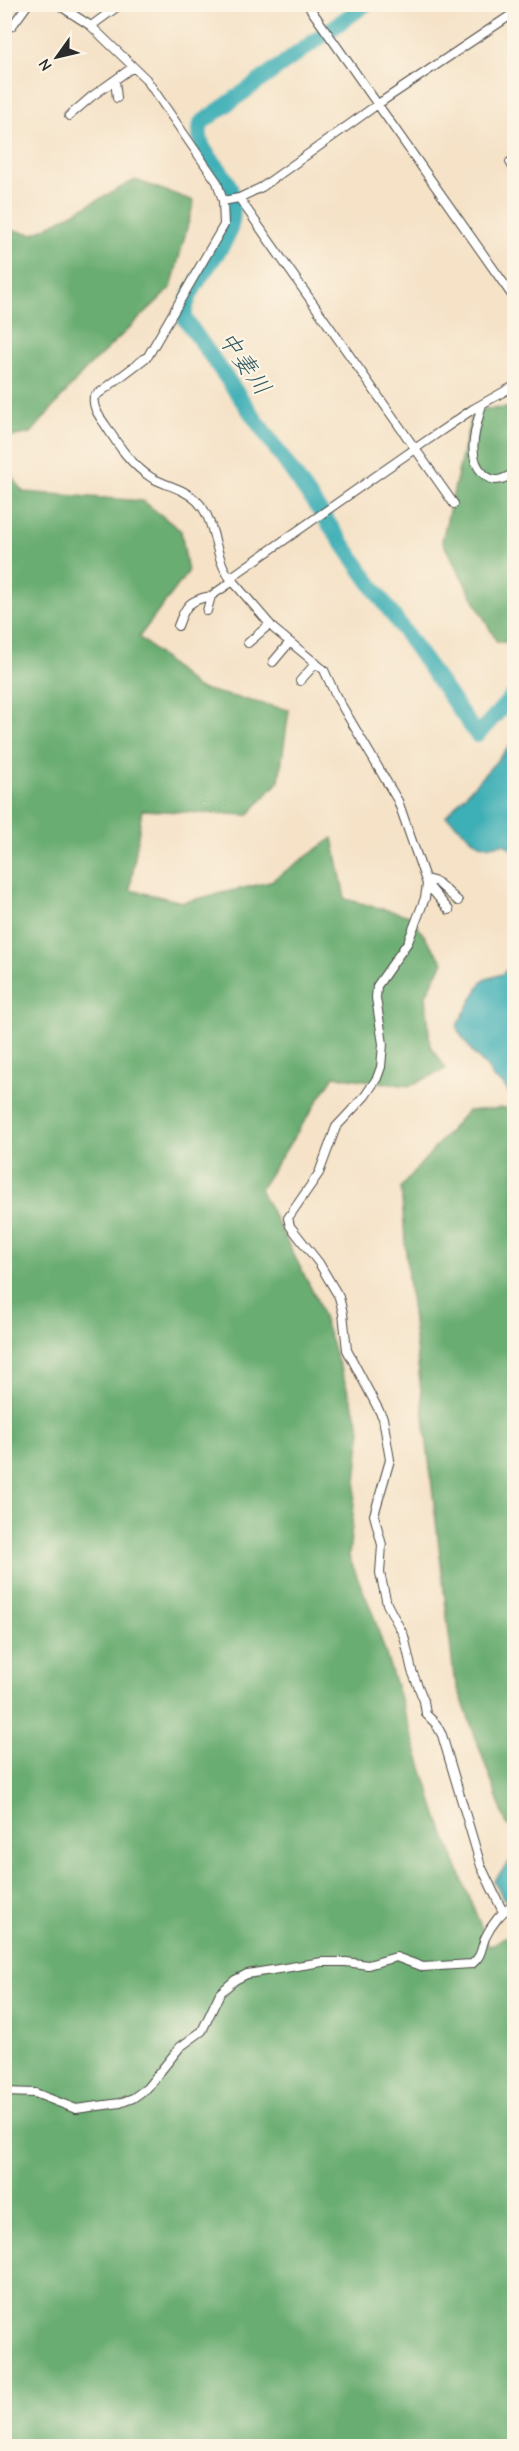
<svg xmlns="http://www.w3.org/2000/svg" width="519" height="2451" viewBox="0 0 519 2451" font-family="'Comic Neue','Klee One',sans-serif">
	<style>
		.forest { fill: #6bad72; stroke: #4b6c4e; stroke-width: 1.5 }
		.water { fill: #3eafb6; stroke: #346d70; stroke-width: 1.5 }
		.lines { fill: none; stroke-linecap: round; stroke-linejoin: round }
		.river { stroke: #3eafb6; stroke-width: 16 }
		.minor-casing { stroke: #494642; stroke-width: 10 }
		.minor { stroke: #fff; stroke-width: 8 }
		.labels { text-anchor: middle; stroke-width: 4.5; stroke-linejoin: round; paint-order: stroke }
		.water-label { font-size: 24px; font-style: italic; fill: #32595c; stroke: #fcf5e5 }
	</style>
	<rect width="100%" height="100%" fill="#fcf5e5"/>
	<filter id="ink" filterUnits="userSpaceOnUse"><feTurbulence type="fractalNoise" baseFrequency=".0167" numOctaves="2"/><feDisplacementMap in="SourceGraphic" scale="12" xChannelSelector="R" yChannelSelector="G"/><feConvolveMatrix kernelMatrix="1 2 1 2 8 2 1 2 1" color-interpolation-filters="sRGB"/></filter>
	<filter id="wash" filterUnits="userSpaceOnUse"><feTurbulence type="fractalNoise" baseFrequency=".008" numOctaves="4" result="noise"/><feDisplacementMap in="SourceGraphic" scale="24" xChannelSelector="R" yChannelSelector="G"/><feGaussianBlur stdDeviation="1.35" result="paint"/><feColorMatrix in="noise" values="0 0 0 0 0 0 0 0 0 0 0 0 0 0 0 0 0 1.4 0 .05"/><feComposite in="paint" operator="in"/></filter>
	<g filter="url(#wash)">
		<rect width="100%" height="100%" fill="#f5e2c7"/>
		<path class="forest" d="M135 180 194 201 171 288 84 371 31 433 5 438V229L34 234Z
			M514 408V506L510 516 514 519V642H497L442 541 473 409Z
			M4 465 23 492 143 501 181 531 188 572 139 637 197 688 289 710 279 781 248 815 142 810 130 890 183 902 270 882 333 838 345 899 410 916 443 962 426 995 430 1045 446 1069 410 1086 334 1076 260 1189 317 1300 361 1429 349 1557 374 1617 438 1818 489 1947 514 1931V2446H5Z
			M514 1107V1830L507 1825 454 1677 408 1278 401 1187 467 1111Z"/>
		<path class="water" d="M514 742V851L504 844 488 846 477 843 446 816Z
			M514 964V1101L503 1084 493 1078 487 1067 474 1054 458 1031 457 1026 483 980 502 974Z
			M509 1862 514 1863V1898L508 1901 503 1898 494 1881Z"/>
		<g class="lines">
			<path class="river" d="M366 4 201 123C194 152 217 159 228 183 234 194 234 217 230 229 222 256 182 289 185 319L477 735 514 695"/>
		</g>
	</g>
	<g filter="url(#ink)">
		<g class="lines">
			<g class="minor-casing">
				<path id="minor" d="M57 4 91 26 146 79 217 182 223 201 224 225 148 356 94 397C92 408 100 417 106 426 118 445 131 465 152 478 167 486 185 489 197 501 217 521 213 556 230 578L274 629 324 670 336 696 398 801 427 884 425 898 408 942 377 986 376 998 383 1044 381 1067 377 1078 365 1096 336 1127 319 1173 288 1218 290 1226 319 1263 339 1297 343 1313 347 1350 383 1418 390 1460 374 1515 382 1545 380 1573 387 1604 404 1636 412 1671 424 1701 426 1714 436 1724 442 1735 481 1866 503 1912
					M307 4 514 298
					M91 26 121 4
					M4 29 12 26 28 4
					M115 80 117 98
					M69 116 91 97 133 67
					M514 160 510 162 514 169
					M239 198 454 504
					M223 201 239 198 262 187 378 104 514 13
					M482 404C477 425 464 458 485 475 495 484 504 479 514 473
					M230 578 416 448 473 409 514 386
					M207 611 211 596 233 581
					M178 626C185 606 189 600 211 596
					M248 643 270 624
					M273 662 289 643
					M300 681 316 663
					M426 879 437 882 458 901
					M427 884 449 910
					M4 2092 35 2093 76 2109 120 2103 133 2098 147 2088 180 2047 202 2031 220 1993 235 1980 247 1974 322 1962H346L368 1965 396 1957 423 1967 472 1964C482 1956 481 1949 485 1938 491 1925 502 1911 514 1904"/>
			</g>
			<use href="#minor" class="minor"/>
		</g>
	</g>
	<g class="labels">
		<g class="water-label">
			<text transform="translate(245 363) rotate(55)" y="8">中妻川</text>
		</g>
	</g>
	<rect width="519" height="2451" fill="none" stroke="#fcf5e5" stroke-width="24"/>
	<g transform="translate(57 57) rotate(236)" stroke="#fcf5e5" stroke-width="4.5" paint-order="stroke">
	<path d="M0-4.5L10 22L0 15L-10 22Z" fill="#2b2b2b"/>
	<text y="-9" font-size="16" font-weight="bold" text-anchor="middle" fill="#2b2b2b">N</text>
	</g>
</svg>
